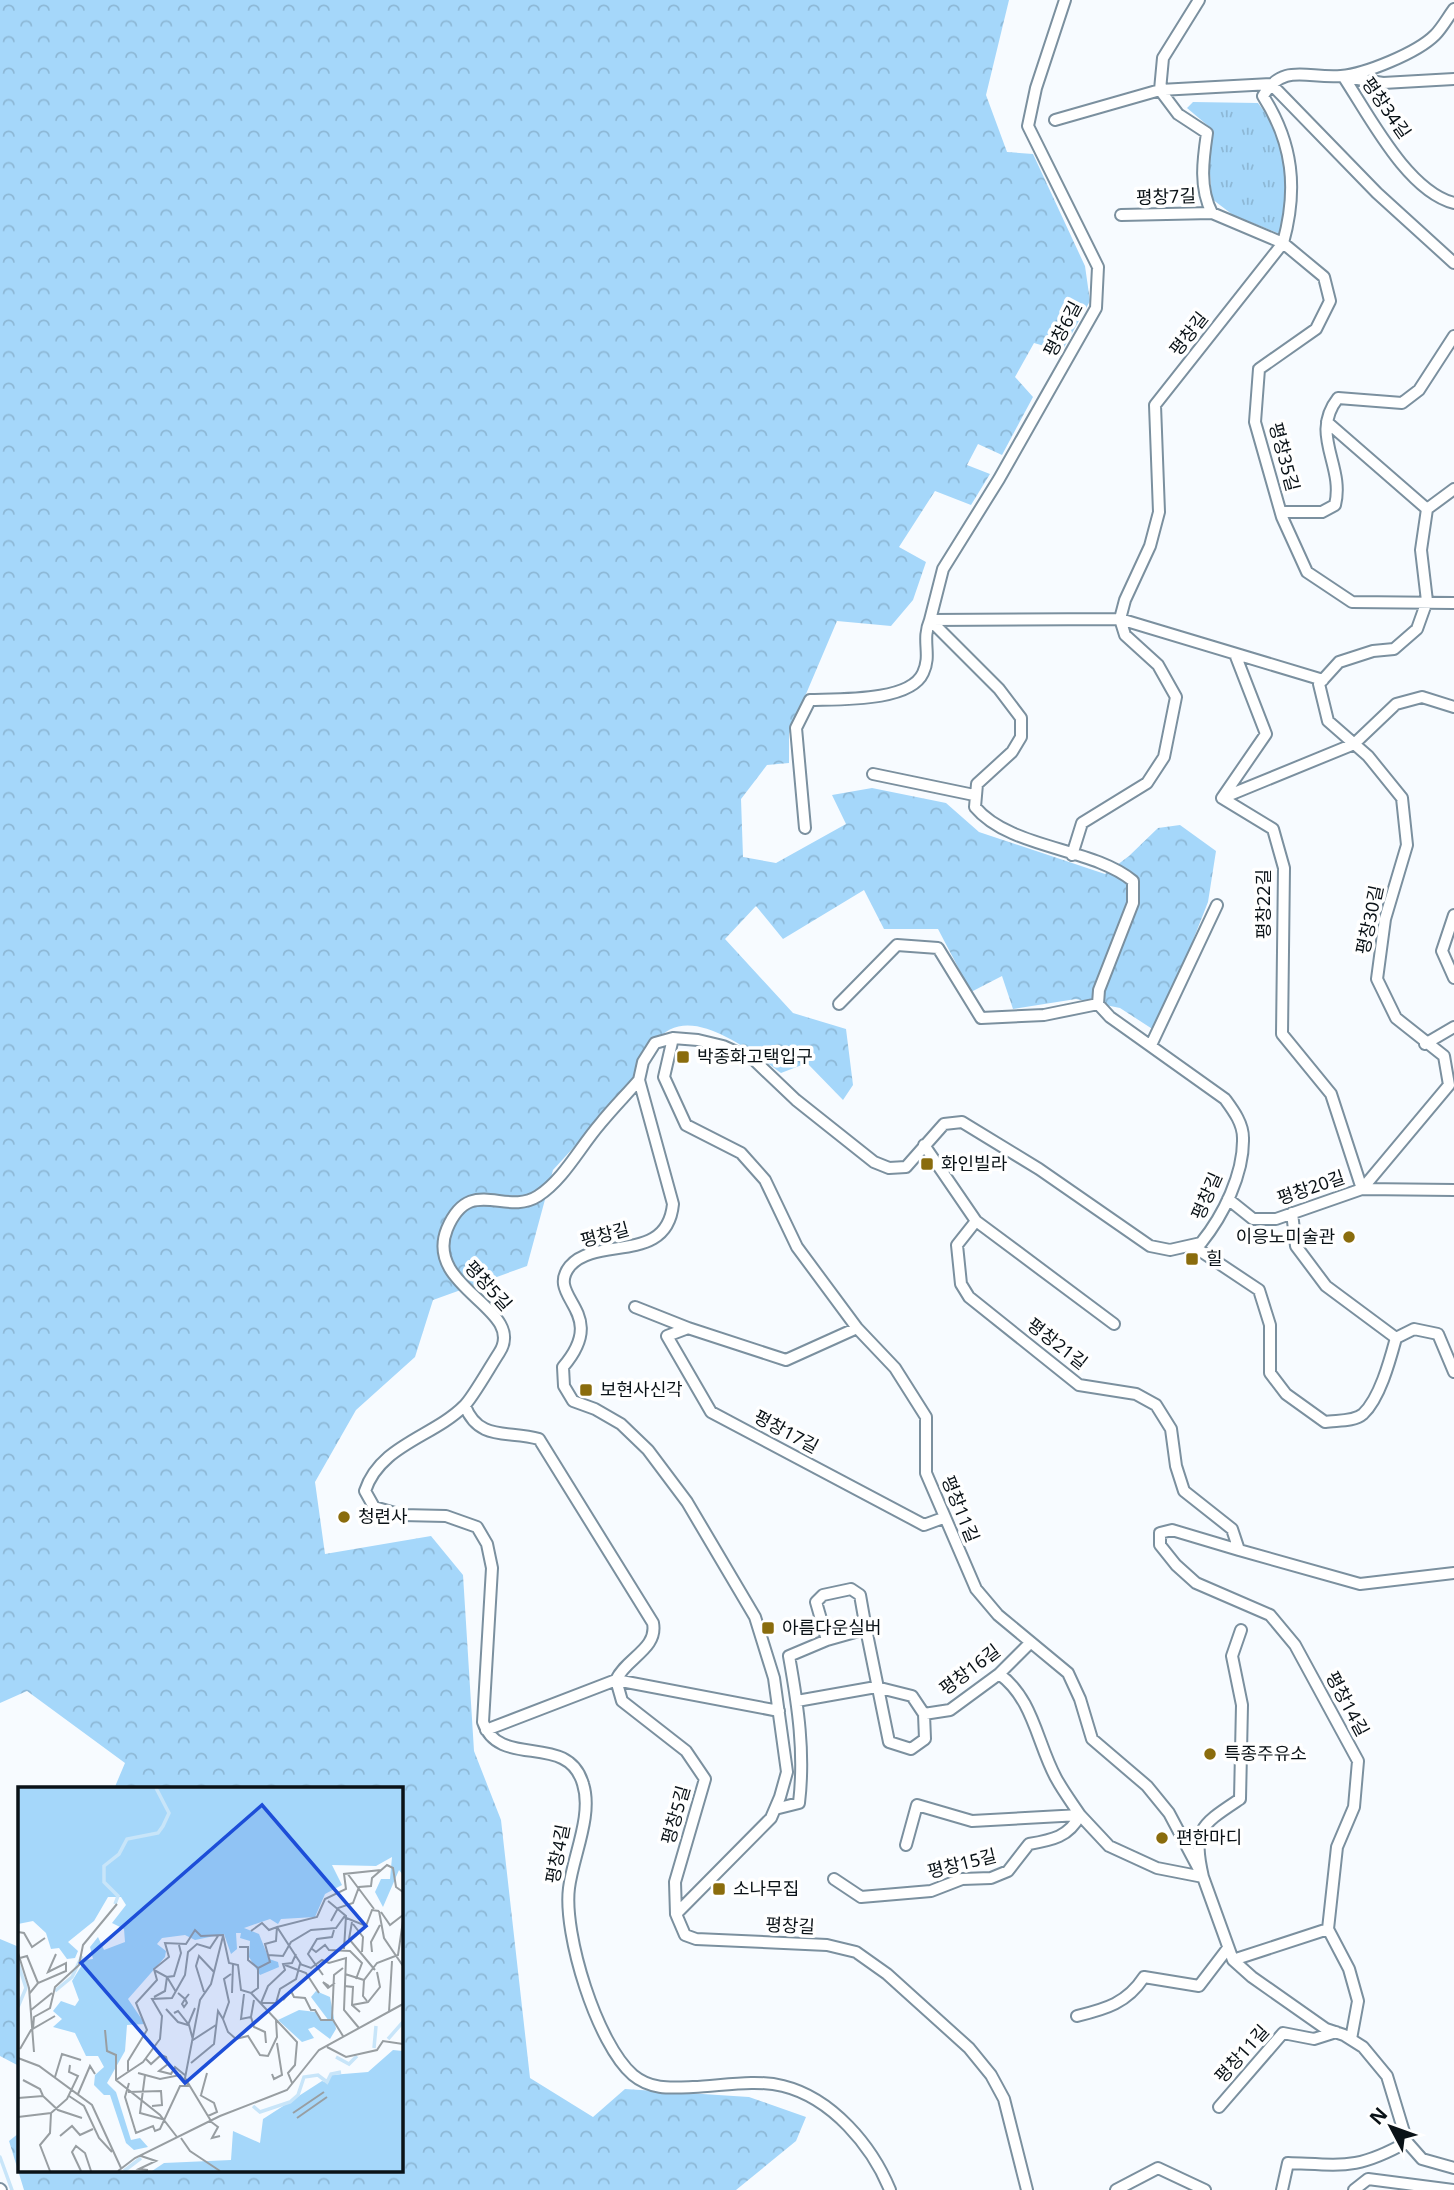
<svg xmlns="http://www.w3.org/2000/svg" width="1454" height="2190" viewBox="0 0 1454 2190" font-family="'Noto Sans','Noto Sans KR',sans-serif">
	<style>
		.grass { fill: url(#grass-tufts) }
		.forest { fill: url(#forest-crowns) }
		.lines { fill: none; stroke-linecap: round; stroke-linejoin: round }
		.stream { stroke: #c8e5f9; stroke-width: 3.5 }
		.minor-casing { stroke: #7b909f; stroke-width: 14 }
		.minor { stroke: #fff; stroke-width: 10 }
		.poi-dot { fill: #8a6c0d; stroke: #fff; stroke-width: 2.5 }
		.labels { text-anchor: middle; stroke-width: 7; stroke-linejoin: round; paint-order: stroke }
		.street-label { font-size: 18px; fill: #0a1217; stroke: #fff }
		.poi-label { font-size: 18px; fill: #0a1217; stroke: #fff; text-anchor: start }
		.inset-river { fill: none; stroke: #c8e5f9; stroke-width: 3.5 }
		.inset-road { fill: none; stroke: #989ea2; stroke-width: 2 }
		.view { fill: #1d4ed8; fill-opacity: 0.15; stroke: #1d4ed8; stroke-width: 3.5 }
		.inset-edge { fill: none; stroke: #0a1217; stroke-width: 3.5 }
	</style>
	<defs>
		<pattern id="grass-tufts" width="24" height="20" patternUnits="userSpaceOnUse" patternTransform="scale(1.75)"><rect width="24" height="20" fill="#a5d7fa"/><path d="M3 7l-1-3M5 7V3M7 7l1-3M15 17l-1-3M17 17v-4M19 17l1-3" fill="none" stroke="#8db8d6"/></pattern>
		<pattern id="forest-crowns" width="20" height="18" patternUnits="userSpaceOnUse" patternTransform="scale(1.75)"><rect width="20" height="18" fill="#a5d7fa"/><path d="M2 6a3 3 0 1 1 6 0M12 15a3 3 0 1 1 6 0" fill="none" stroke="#8db8d6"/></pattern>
	</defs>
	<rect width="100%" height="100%" fill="#f7fbff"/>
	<path class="grass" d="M1193 102 1258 103C1265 113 1274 124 1278 136 1288 164 1289 205 1280 234L1233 215 1212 199 1209 161 1213 130 1187 108Z"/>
	<path class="forest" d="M0 0H1009L986 95 1007 152 1033 154 1085 266 1090 301 1062 351 1034 343 1015 377 1033 397 1002 455 978 444 967 465 990 474 971 505 935 491 899 547 926 562 913 600 891 626 837 621 789 734V763L767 765 741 799 743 857 776 863 846 824 832 795 872 788 946 803 979 832 1105 874 1129 856 1158 828 1180 825 1216 851 1208 902 1157 1032 1120 1008 1076 999 1013 1009 1002 976 971 992 938 929H884L864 890 783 939 756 906 725 939 793 1013 846 1029 853 1085 843 1100 807 1063 781 1073C750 1051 686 998 655 1043 648 1054 639 1063 639 1076L553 1170 527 1266 433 1300 415 1357 356 1410 315 1482 325 1554 431 1536 463 1575 474 1751 501 1820 530 2078 593 2117 625 2089 749 2097 806 2117 796 2141 736 2190H24L9 2141 19 2133V2171H401V1789H114L125 1763 27 1691 0 1703Z
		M0 1939 19 1947V2066L0 2056Z"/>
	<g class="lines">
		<path class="stream" d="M0 2157 12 2190"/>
		<g class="minor-casing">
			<path id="minor" d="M1199 0 1163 58 1160 90 1178 114 1207 133C1203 160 1199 188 1212 213
				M1343 76C1369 115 1407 191 1454 203
				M1345 77 1383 83 1454 79
				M1055 120 1160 90 1271 84 1377 193 1454 263
				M1121 215 1212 213 1283 243 1324 277 1330 301 1316 329 1259 369 1255 422 1282 517 1307 572 1352 602 1454 603
				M1327 422 1427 509
				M1281 512H1322L1335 505C1345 465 1309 435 1338 398L1402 403 1419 390 1454 336
				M1235 654 1266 734 1222 798 1273 829 1284 868 1282 1034 1331 1094 1362 1189
				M873 774 974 795
				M1222 798 1354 744 1396 704 1422 697 1454 707
				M805 828 796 728 810 700C838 699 910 702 923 673 932 654 921 641 930 620L1120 619 1323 680
				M1072 855 1082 823 1147 783 1164 757 1176 697 1158 665 1125 635 1120 619 1125 600 1150 546 1159 512 1155 405 1283 243C1298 189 1293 143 1263 96 1283 62 1308 79 1341 76 1365 74 1417 53 1435 35 1442 28 1448 17 1454 9
				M1454 915 1442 951 1454 978
				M839 1004 897 945 938 948 981 1018 1044 1015 1098 1004
				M673 1038 664 1077 686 1125 741 1153 765 1180 797 1247 857 1328 895 1368 926 1417V1473L976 1589 998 1615 1068 1673 1080 1699 1092 1739 1147 1786 1169 1813 1203 1877 1233 1960 1252 1977 1326 2029 1344 2035 1363 2047 1387 2076 1407 2142 1422 2159 1454 2168
				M1425 1044 1454 1027
				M1151 1045 1217 905
				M639 1080C626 1095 612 1109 600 1124 580 1147 564 1179 538 1196 505 1217 470 1174 447 1229 423 1288 528 1309 499 1353 491 1365 472 1399 464 1406 433 1437 380 1445 365 1491L374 1507 402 1515 446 1516 477 1527 487 1544 492 1568 483 1722C499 1770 568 1731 583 1784 593 1815 573 1856 569 1888 563 1934 597 2044 633 2075 651 2090 671 2088 693 2087 721 2086 755 2079 783 2086 832 2098 872 2146 890 2190
				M924 1145 976 1221 1114 1324
				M1362 1189 1449 1085 1444 1056 1396 1018 1377 979 1385 919 1407 845 1402 798 1368 756 1328 721 1319 684 1339 662 1373 651 1394 649 1417 629 1427 601 1421 550 1427 509 1454 489
				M1228 1199 1253 1219H1276L1362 1189 1454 1190
				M976 1221 957 1245 961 1284 969 1297 1079 1385 1136 1394 1156 1405 1171 1429 1176 1466 1184 1491 1232 1529 1239 1550 1360 1584 1454 1573
				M1193 1246 1259 1290 1270 1325V1373L1286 1394 1325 1422C1336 1420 1354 1422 1363 1414 1380 1398 1390 1360 1396 1338L1326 1286 1296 1246 1292 1213
				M635 1307 688 1328
				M857 1328 786 1360 688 1328 667 1336 711 1412 924 1525 943 1518
				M1396 1338 1414 1329 1438 1334 1454 1372
				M465 1406C479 1442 509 1430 539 1439L653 1623C658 1649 626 1658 616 1680L622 1701 686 1751 705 1779 675 1882 676 1914
				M1239 1550 1172 1530 1160 1533V1545L1176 1565 1196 1583 1270 1615 1295 1645 1358 1761 1354 1807 1337 1847 1328 1929 1349 1969 1358 2001 1351 2039
				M797 1701 876 1687 912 1696 924 1714 925 1739 911 1749 889 1742 866 1629
				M924 1714 950 1710 999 1674 1030 1643
				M486 1730 616 1680 779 1711
				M775 1809 799 1803C805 1753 798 1706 789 1656L827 1640 866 1629 860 1595 851 1589 823 1595 816 1602 827 1640
				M906 1845 917 1805 972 1821 1080 1815 1109 1846 1157 1868 1203 1877C1192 1829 1201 1825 1240 1799L1242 1705 1232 1656 1241 1630
				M834 1879 861 1897 931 1891 962 1879 991 1878 1008 1871 1029 1844C1052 1840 1069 1837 1080 1815 1072 1803 1063 1791 1056 1778 1037 1743 1033 1698 999 1674
				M1233 1960 1328 1929
				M1077 2016C1106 2009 1127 2003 1144 1977L1199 1986 1228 1948
				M1219 2107 1283 2033 1314 2039 1336 2032
				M0 2189 1 2190
				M1027 2190 1004 2099 991 2075 969 2048 887 1974 856 1952 827 1945 696 1939 685 1935 676 1914 771 1818 780 1797 787 1772 774 1678 755 1617 687 1502 648 1450 621 1424 595 1409 573 1401 564 1386 563 1367C611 1311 544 1298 570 1266 597 1235 667 1265 673 1204L639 1080 643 1062 655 1043 673 1038 698 1040 723 1046 754 1060 796 1100 874 1162 889 1168 906 1167 944 1124 962 1122 1039 1169 1150 1246 1170 1250 1201 1243C1223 1216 1244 1174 1243 1138 1243 1123 1233 1110 1225 1099L1110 1017 1098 1004 1099 990 1133 903V881C1092 847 1010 849 975 807L977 784 1012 752 1021 737V718L999 689 930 620 943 569 999 479 1096 308 1098 267 1028 126 1036 88 1065 0
				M1116 2190 1158 2168 1205 2190
				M1282 2190 1288 2163C1343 2165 1357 2170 1407 2142
				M1354 2190 1368 2179 1453 2190"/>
		</g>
		<use href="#minor" class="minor"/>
	</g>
	<g class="poi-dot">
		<rect x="676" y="1050" width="14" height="14" rx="3.5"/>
		<rect x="920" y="1157" width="14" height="14" rx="3.5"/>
		<circle cx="1349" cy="1237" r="7"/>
		<rect x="1185" y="1252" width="14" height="14" rx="3.5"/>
		<rect x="579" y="1383" width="14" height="14" rx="3.5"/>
		<circle cx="344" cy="1517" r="7"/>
		<rect x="761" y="1621" width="14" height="14" rx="3.5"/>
		<circle cx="1210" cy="1754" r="7"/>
		<circle cx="1162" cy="1838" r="7"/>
		<rect x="712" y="1882" width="14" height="14" rx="3.5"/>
	</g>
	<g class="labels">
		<g class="street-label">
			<text transform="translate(1386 108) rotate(55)" y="6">평창34길</text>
			<text transform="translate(1166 197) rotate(-2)" y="6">평창7길</text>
			<text transform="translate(1063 329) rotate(-62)" y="6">평창6길</text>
			<text transform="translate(1189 334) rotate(-52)" y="6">평창길</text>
			<text transform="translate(1284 457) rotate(75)" y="6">평창35길</text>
			<text transform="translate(1264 904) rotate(-90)" y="6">평창22길</text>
			<text transform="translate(1370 920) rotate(-78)" y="6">평창30길</text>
			<text transform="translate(1311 1188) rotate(-19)" y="6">평창20길</text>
			<text transform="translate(1207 1196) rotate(-66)" y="6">평창길</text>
			<text transform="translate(605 1235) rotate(-15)" y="6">평창길</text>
			<text transform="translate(488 1286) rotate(48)" y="6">평창5길</text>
			<text transform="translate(1057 1344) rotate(38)" y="6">평창21길</text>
			<text transform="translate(786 1432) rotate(28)" y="6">평창17길</text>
			<text transform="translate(960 1509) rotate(68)" y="6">평창11길</text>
			<text transform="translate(970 1670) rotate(-37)" y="6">평창16길</text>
			<text transform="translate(1347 1704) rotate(62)" y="6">평창14길</text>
			<text transform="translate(676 1815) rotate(-74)" y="6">평창5길</text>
			<text transform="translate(558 1854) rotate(-79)" y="6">평창4길</text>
			<text transform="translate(962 1864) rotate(-14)" y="6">평창15길</text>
			<text transform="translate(790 1926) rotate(3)" y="6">평창길</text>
			<text transform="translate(1242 2054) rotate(-48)" y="6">평창11길</text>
		</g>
		<g class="poi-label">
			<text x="697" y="1063">박종화고택입구</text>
			<text x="941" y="1170">화인빌라</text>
			<text x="1335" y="1243" text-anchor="end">이응노미술관</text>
			<text x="1206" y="1265">힐</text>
			<text x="600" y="1396">보현사신각</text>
			<text x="358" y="1523">청련사</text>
			<text x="782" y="1634">아름다운실버</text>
			<text x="1224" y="1760">특종주유소</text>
			<text x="1176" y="1844">편한마디</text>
			<text x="733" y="1895">소나무집</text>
		</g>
	</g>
	<g transform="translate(18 1787)">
		<rect width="385" height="385" fill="#f7fbff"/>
		<path d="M0 1H385V88L381 83 365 120 357 105 363 92H372L374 70 358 79 314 78 324 98 307 107 297 130 263 132 260 137 252 132 226 141 241 147 251 172 260 175 261 180 242 188 231 170 232 154 222 151 223 146H218L219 162 213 167 206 147 177 153 167 148 144 151 139 157 148 164 147 170 110 212 127 237 109 238 107 264 89 296 98 305 113 353 122 351 130 360 116 363 108 356 92 308H86L76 298 77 288 86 280 80 269H68L57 246 35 240 44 232 35 224 43 214 57 219 61 213 54 194 67 173 75 172 72 160 80 150 86 163 107 155 106 142 94 136 108 118 103 110H90L76 134 50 155 60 164 57 171 49 172 41 161 33 162 28 146 15 134 0 137ZM298 204 312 210 318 242 312 252 296 240 290 242 296 251 284 255 260 233 281 223 298 225 303 234H311L293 210ZM375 263 385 264V384H134L146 376 213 373 215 344 242 356 245 332 304 294 310 296 313 288 350 285Z" fill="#a5d7fa"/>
		<path class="inset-river" d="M97 117 100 109 86 95V79L101 67 109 52 140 46 145 39 151 26 138 1M0 176 8 201 0 220M37 204 54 190 64 169M370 252 385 235M356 261 358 239M318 270 331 277 339 269M235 319 242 325 272 315 280 308 286 290 300 288 309 295 313 287 323 285M106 384 123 371"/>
		<path class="inset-road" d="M329 86 356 122M310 114 328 129 326 162M361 124 366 151 385 179M363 125 372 138 385 128M313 134 320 121 335 116 341 100 353 99 354 91 369 78 375 81 378 100 385 105M334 135 331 152 357 183M335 137 345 150 344 165M233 144 244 136 251 143 259 140 283 177M0 145 6 146 14 160 27 151M221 160H230V173L240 181M293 161 298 165 307 158 311 163 332 164 344 176 338 192M354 165 353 155 362 138M0 166 11 201 16 265M250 168 265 169 273 155 293 143 318 141 326 130 348 139 354 123 361 124M2 171 9 169 20 196M267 178 288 186 301 206M136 183 149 190 158 205M213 187 206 192 211 215 205 232 210 245 218 252 230 249 242 268 250 269 259 250 258 233M327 187 346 193 359 176 380 168 385 134M305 188 290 167 299 152 314 150 316 143M346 193 345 209 349 214M311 199 305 195 310 201 317 196M326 199 335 200 334 218 342 225M186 205 178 179 181 169 196 185M160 206 167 212 169 216 166 220 164 217 167 212 171 207M214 206 215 177M233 206 279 255 277 278 270 286 274 296M11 207 20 196 48 184V176L30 185 38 167M226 207 223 232 233 230 236 213M136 210 147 204 149 190 156 189 163 166 161 158M265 213 273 204 276 210 287 211 293 223H297L303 233H315L325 249M243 216H258L262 202 278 192 282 177 293 181 304 173 311 176 328 171 326 223 341 241M243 216 250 199 267 183 265 177 274 176 278 167M334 218 350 215 362 200 359 185M148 222 160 235 170 238 177 221M13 223 34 206M371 225 374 174M156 226 160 224 171 238 175 253 198 238M233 230 236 240 247 245 248 256M314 232 316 188 325 181M15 242 16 230 32 221 37 200 61 178 65 158 99 117M87 243 89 264 98 268V293L142 328 159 350M309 260 328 270 359 263 365 254 385 257M2 262 13 243 37 229M0 271 21 279 74 318 103 381M128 272 133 277 143 268 148 270 150 277 141 284 153 287 157 280 168 289M173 276 196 257 200 224 205 232M110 284V274L129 243 118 216 139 193 136 182 151 170 147 156 168 157 177 143 183 149 205 148 211 176 220 178 223 203 233 206 240 201V181L252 175 247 157 258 154 259 140 299 130 307 112 328 102 326 87 363 83M120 286 142 292 162 288 170 298M254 287 256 292 264 288 259 256M127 288 122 326 144 332M37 290 44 267 63 273M5 293 22 302 25 309M98 293 125 275 142 252 144 229 134 212 154 211 167 188 170 165 179 157 192 161 200 149M111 296 107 310 118 346 135 339 137 344 142 342 162 299H171M110 305 143 304 144 318 134 319M60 307 72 279 77 287M182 308 196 316 199 325 190 329M183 308 189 286M51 309 66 319 81 351 94 365M0 311 25 309 40 323 64 331M275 326 306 305M0 330 33 326 49 312 60 289 51 285 52 278M279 331 309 310M192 334 200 340 194 351 202 349M193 334 167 291 182 213 193 197 205 149M42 349 54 339 62 348 75 342M163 351 172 364 202 384M123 369 138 374 121 382 130 383M32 384 22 358 32 346 33 326M63 384 54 365 58 359 67 366 73 384M100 384 117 371 202 329 269 303 301 263 385 217"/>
		<path class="view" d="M244 18 348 139 167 296 63 176Z"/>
		<rect width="385" height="385" class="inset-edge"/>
	</g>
	<g transform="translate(1391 2127) rotate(311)" stroke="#ffffff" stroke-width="5" paint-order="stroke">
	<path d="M0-5L12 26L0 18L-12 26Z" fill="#0a1217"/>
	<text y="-10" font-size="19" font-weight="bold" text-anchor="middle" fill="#0a1217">N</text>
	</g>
</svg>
